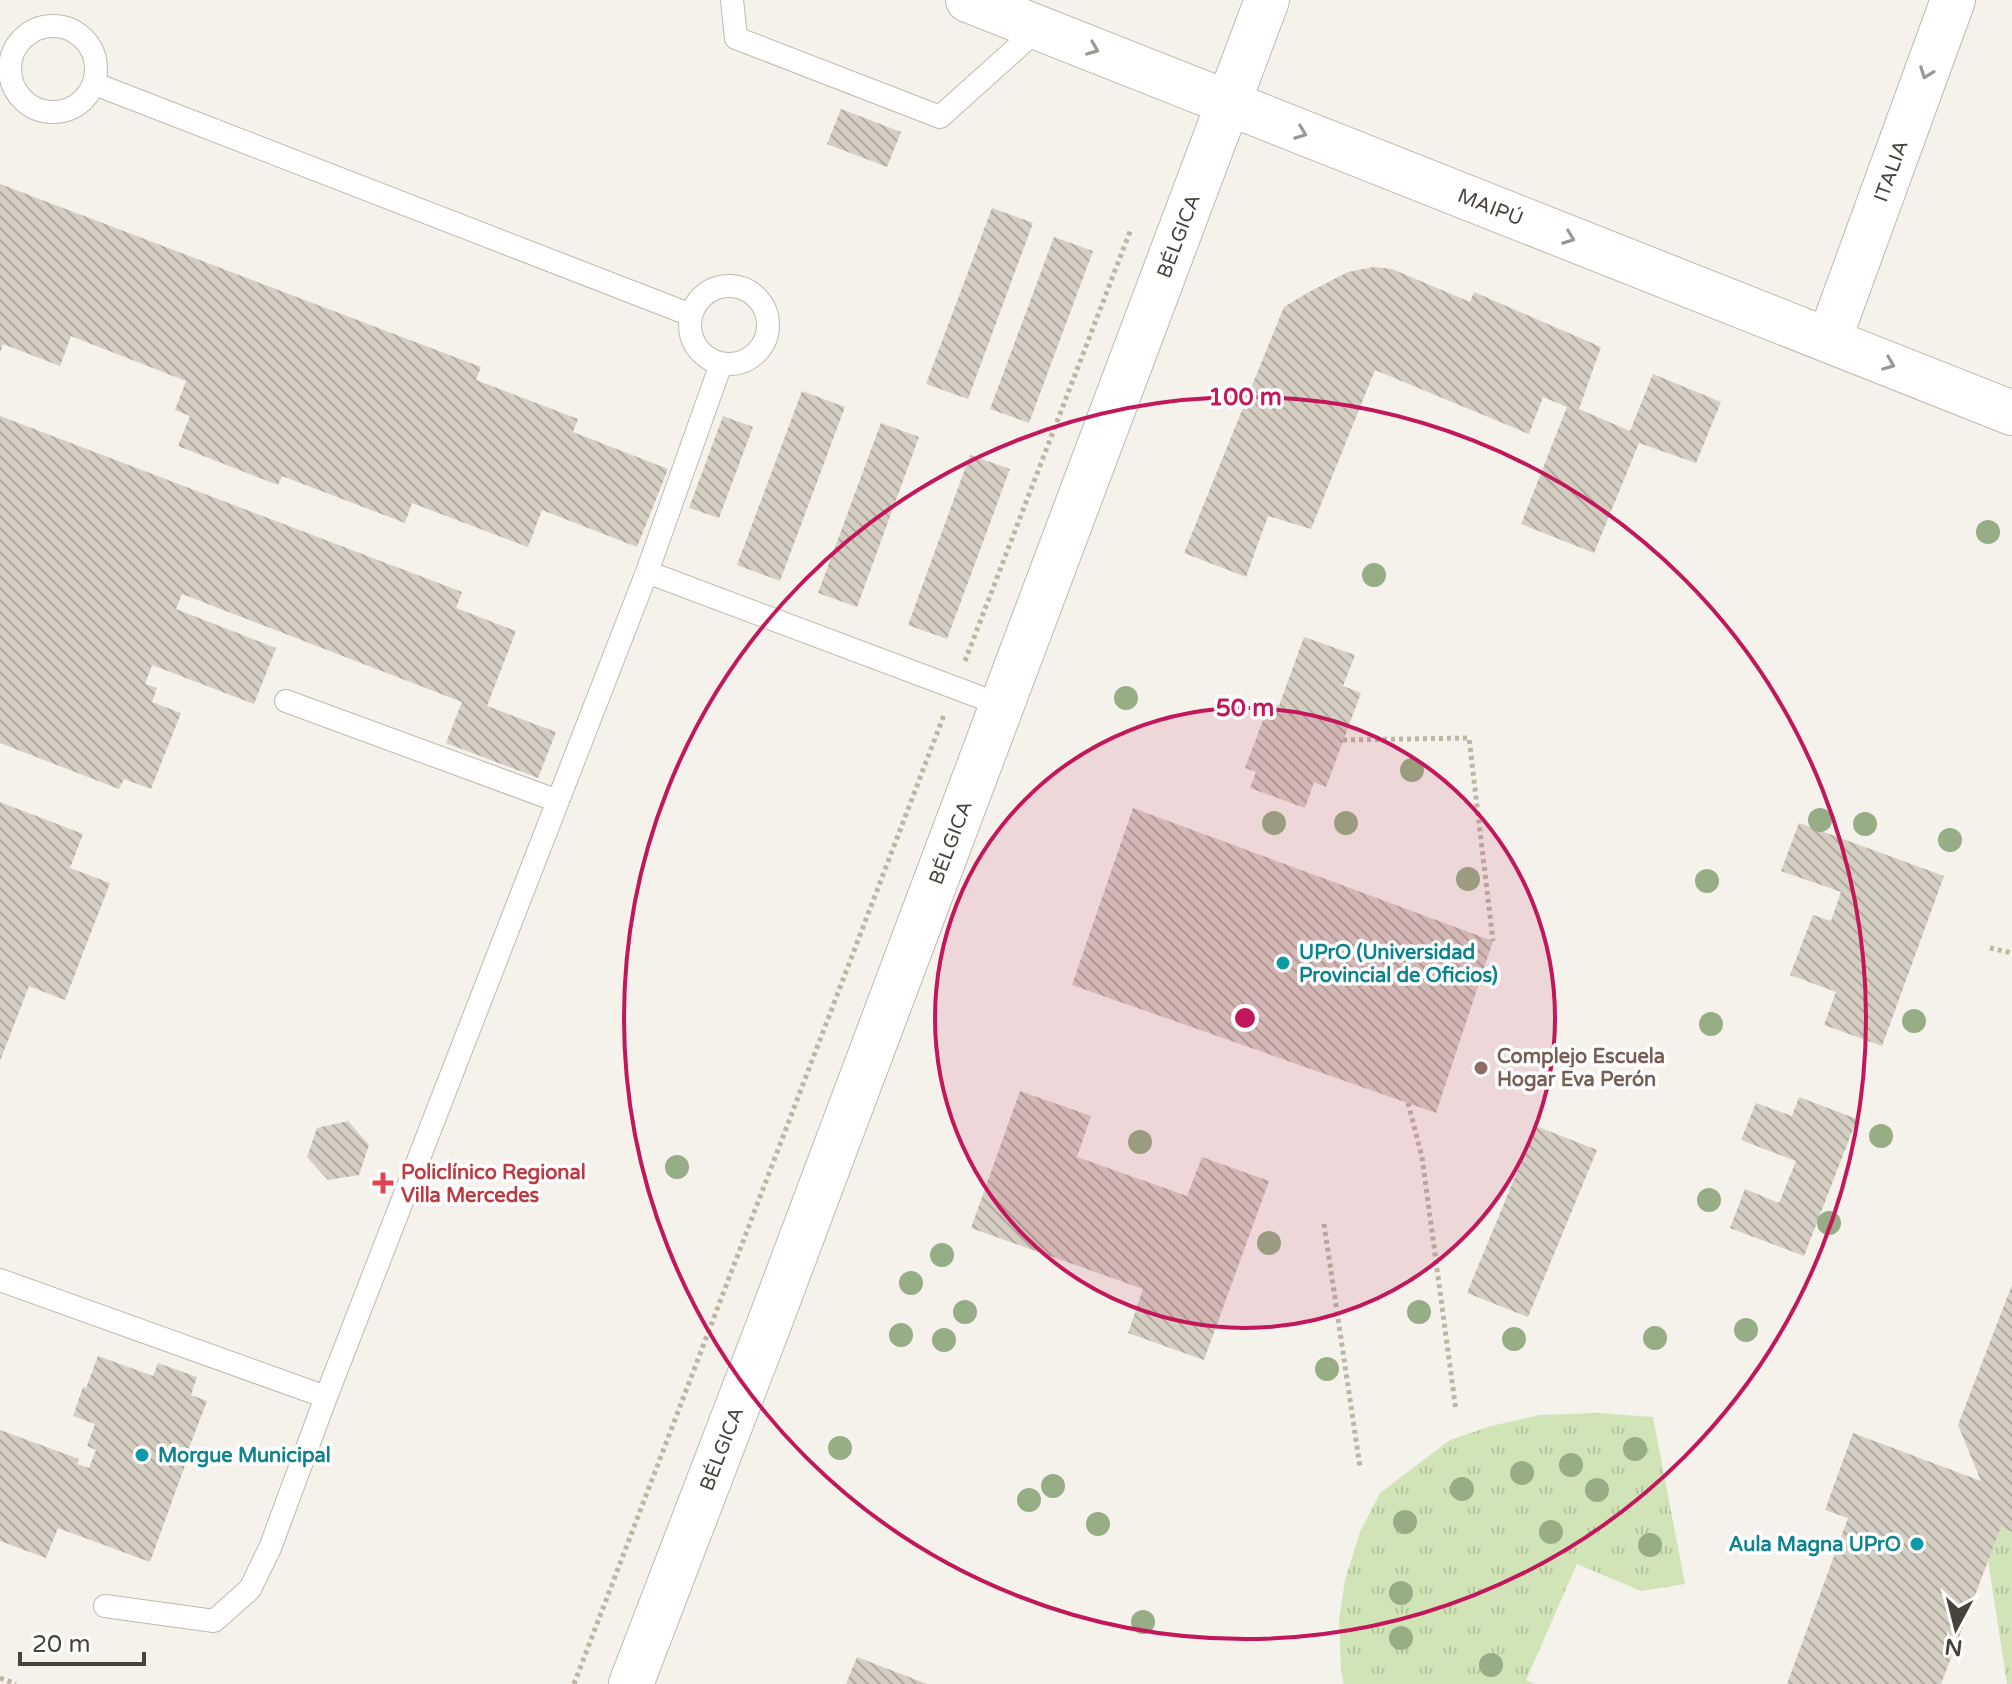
<svg xmlns="http://www.w3.org/2000/svg" width="2012" height="1684" viewBox="0 0 2012 1684" font-family="'Varela Round',sans-serif">
	<style>
		.grass { fill: url(#grass-tufts) }
		.building { fill: url(#building-back-hatch) }
		.lines { fill: none; stroke-linecap: round; stroke-linejoin: round }
		.service-casing { stroke: #bfb9af; stroke-width: 24 }
		.minor-casing { stroke: #bfb9af; stroke-width: 46 }
		.tertiary-casing { stroke: #bfb9af; stroke-width: 46 }
		.path { stroke: #bfb5a1; stroke-width: 5; stroke-dasharray: 4 4; stroke-linecap: butt }
		.service { stroke: #fff; stroke-width: 22 }
		.minor { stroke: #fff; stroke-width: 44 }
		.tertiary { stroke: #fff; stroke-width: 44 }
		.tree { fill: #96ad85 }
		.oneway { stroke: #9a9893 }
		.ring { fill: none; stroke: #c2185b; stroke-width: 4 }
		.culture-dot { fill: #0f9aa8; stroke: #fff; stroke-width: 3 }
		.education-dot { fill: #8d6e63; stroke: #fff; stroke-width: 3 }
		.health-dot { fill: #e0444e; stroke: #fff; stroke-width: 3 }
		.labels { text-anchor: middle; stroke-width: 7; stroke-linejoin: round; paint-order: stroke }
		.street-label { font-size: 20px; fill: #48433a; stroke: #fff }
		.culture-label { font-size: 20px; font-weight: bold; fill: #0d838f; stroke: #fff; text-anchor: start }
		.education-label { font-size: 20px; font-weight: bold; fill: #785e54; stroke: #fff; text-anchor: start }
		.health-label { font-size: 20px; font-weight: bold; fill: #be3a42; stroke: #fff; text-anchor: start }
		.centre { fill: #c2185b; stroke: #fff; stroke-width: 4 }
		.ring-label { font-size: 24px; text-anchor: middle; font-weight: bold; fill: #c2185b; stroke: #fff; stroke-width: 7; stroke-linejoin: round; paint-order: stroke }
	</style>
	<defs>
		<pattern id="grass-tufts" width="24" height="20" patternUnits="userSpaceOnUse" patternTransform="scale(2)"><rect width="24" height="20" fill="#d0e4b8"/><path d="M3 7l-1-3M5 7V3M7 7l1-3M15 17l-1-3M17 17v-4M19 17l1-3" fill="none" stroke="#b4c59f"/></pattern>
		<pattern id="building-back-hatch" width="6" height="6" patternUnits="userSpaceOnUse" patternTransform="scale(2)"><rect width="6" height="6" fill="#d5cec2"/><path d="M-1 5l2 2M0 0l6 6M5-1l2 2" fill="none" stroke="#afa99f"/></pattern>
	</defs>
	<rect width="100%" height="100%" fill="#f4f2eb"/>
	<path class="grass" d="M1599 1413 1653 1417 1685 1584 1641 1591 1577 1564 1526 1680 1534 1684H1344L1341 1670 1339 1621 1345 1580 1360 1532 1380 1493 1450 1440 1491 1426 1540 1415Z
		M2001 1527 2012 1532V1684H2007L1988 1560Z"/>
	<path class="building" d="M841 109 901 132 887 167 827 144Z
		M0 184 481 367 476 380 578 419 573 432 668 469 637 547 542 510 528 547 412 503 405 523 282 476 278 485 178 446 190 416 175 410 186 381 71 336 60 366 3 344 0 353Z
		M992 208 1033 223 968 399 926 384Z
		M1054 237 1093 251 1029 423 990 409Z
		M1374 267 1392 269 1470 302 1474 292 1601 347 1579 409 1630 431 1653 374 1721 402 1696 463 1639 443 1594 553 1521 524 1567 407 1543 397 1529 434 1375 370 1311 529 1268 516 1246 577 1184 553 1284 307 1309 292 1348 272Z
		M802 391 845 407 780 581 737 565Z
		M0 416 462 592 456 608 516 631 487 706 556 732 538 778 446 743 462 702 182 594 176 609 276 648 254 704 152 665 145 684 157 688 152 702 181 713 151 789 124 779 119 789 0 743Z
		M723 416 753 427 719 518 689 508Z
		M881 423 919 437 857 607 818 593Z
		M970 455 1010 469 947 639 908 625Z
		M1304 637 1355 655 1343 686 1361 693 1326 787 1314 782 1305 808 1250 788 1256 772 1245 768 1270 702 1279 706Z
		M0 802 83 834 70 868 110 883 65 1000 29 986 0 1061Z
		M1133 808 1493 941 1436 1113 1072 985Z
		M1799 823 1944 876 1882 1046 1824 1025 1836 992 1790 975 1813 915 1831 921 1841 892 1781 871Z
		M1020 1091 1091 1116 1077 1157 1187 1196 1202 1157 1269 1181 1204 1360 1128 1333 1143 1289 971 1228Z
		M1799 1097 1857 1119 1804 1256 1730 1228 1745 1189 1779 1203 1796 1161 1741 1140 1756 1103 1792 1116Z
		M348 1121 369 1145 359 1175 328 1180 307 1157 317 1128Z
		M1536 1126 1597 1150 1528 1317 1467 1293Z
		M2012 1285V1532L2001 1527 1941 1684H1787L1848 1518 1825 1510 1853 1433 1981 1481 1958 1425Z
		M98 1356 153 1376 158 1363 197 1377 191 1395 207 1401 189 1448 191 1449 150 1562 58 1528 46 1558 0 1541V1430L79 1459 77 1464 89 1468 96 1450 87 1446 95 1424 73 1416 83 1387 86 1388Z
		M857 1657 927 1684H846Z"/>
	<g class="lines">
		<g class="service-casing">
			<path id="service" d="M732 0 736 38 940 117 1039 28
				M10 69a43 43 0 1 1 86 0a43 43 0 1 1-86 0Z
				M95 84 691 315
				M690 325a39 39 0 1 1 78 0a39 39 0 1 1-78 0Z
				M647 572 1001 705
				M286 701 558 801
				M0 1280 326 1397
				M105 1606 214 1621 250 1589 270 1548 326 1397 647 572 721 364"/>
		</g>
		<g class="minor-casing">
			<g id="minor">
				<path id="s1" d="M1829 340 1953 0"/>
				<path id="s2" d="M631 1684 768 1327 1267 0"/>
			</g>
		</g>
		<g class="tertiary-casing">
			<g id="tertiary">
				<path id="s3" d="M968 0 2012 413"/>
			</g>
		</g>
		<path class="path" d="M965 661 1131 229
			M1343 740 1469 738 1493 941
			M1990 948 2012 953
			M1408 1103 1422 1157 1456 1411
			M1324 1224 1360 1467
			M0 1678 16 1684
			M574 1684 944 715"/>
		<use href="#service" class="service"/>
		<use href="#minor" class="minor"/>
		<use href="#tertiary" class="tertiary"/>
	</g>
	<g class="tree">
		<circle cx="1988" cy="532" r="12"/>
		<circle cx="1374" cy="575" r="12"/>
		<circle cx="1126" cy="698" r="12"/>
		<circle cx="1412" cy="770" r="12"/>
		<circle cx="1820" cy="820" r="12"/>
		<circle cx="1274" cy="823" r="12"/>
		<circle cx="1346" cy="823" r="12"/>
		<circle cx="1865" cy="824" r="12"/>
		<circle cx="1950" cy="840" r="12"/>
		<circle cx="1468" cy="879" r="12"/>
		<circle cx="1707" cy="881" r="12"/>
		<circle cx="1914" cy="1021" r="12"/>
		<circle cx="1711" cy="1024" r="12"/>
		<circle cx="1881" cy="1136" r="12"/>
		<circle cx="1140" cy="1142" r="12"/>
		<circle cx="677" cy="1167" r="12"/>
		<circle cx="1709" cy="1200" r="12"/>
		<circle cx="1829" cy="1223" r="12"/>
		<circle cx="1269" cy="1243" r="12"/>
		<circle cx="942" cy="1255" r="12"/>
		<circle cx="911" cy="1283" r="12"/>
		<circle cx="965" cy="1312" r="12"/>
		<circle cx="1419" cy="1312" r="12"/>
		<circle cx="1746" cy="1330" r="12"/>
		<circle cx="901" cy="1335" r="12"/>
		<circle cx="1655" cy="1338" r="12"/>
		<circle cx="1514" cy="1339" r="12"/>
		<circle cx="944" cy="1340" r="12"/>
		<circle cx="1327" cy="1369" r="12"/>
		<circle cx="840" cy="1448" r="12"/>
		<circle cx="1635" cy="1449" r="12"/>
		<circle cx="1571" cy="1465" r="12"/>
		<circle cx="1522" cy="1473" r="12"/>
		<circle cx="1053" cy="1486" r="12"/>
		<circle cx="1462" cy="1489" r="12"/>
		<circle cx="1597" cy="1490" r="12"/>
		<circle cx="1029" cy="1500" r="12"/>
		<circle cx="1405" cy="1522" r="12"/>
		<circle cx="1098" cy="1524" r="12"/>
		<circle cx="1551" cy="1532" r="12"/>
		<circle cx="1650" cy="1545" r="12"/>
		<circle cx="1401" cy="1593" r="12"/>
		<circle cx="1143" cy="1622" r="12"/>
		<circle cx="1401" cy="1638" r="12"/>
		<circle cx="1491" cy="1665" r="12"/>
	</g>
	<defs><path id="oneway-chevron" d="M-2-3.5L2.5 0L-2 3.5" fill="none" stroke-width="1.6" stroke-linecap="round" stroke-linejoin="round" transform="scale(2)"/></defs>
	<g class="oneway">
		<use href="#oneway-chevron" transform="translate(1093 49) rotate(22)"/>
		<use href="#oneway-chevron" transform="translate(1926 73) rotate(110)"/>
		<use href="#oneway-chevron" transform="translate(1301 133) rotate(21)"/>
		<use href="#oneway-chevron" transform="translate(1569 238) rotate(21)"/>
		<use href="#oneway-chevron" transform="translate(1889 364) rotate(22)"/>
	</g>
	<circle cx="1245" cy="1018" r="310" fill="#c2185b" fill-opacity=".12"/>
	<g class="ring">
		<circle cx="1245" cy="1018" r="310"/>
		<circle cx="1245" cy="1018" r="621"/>
	</g>
	<g class="culture-dot">
		<circle cx="1283" cy="963" r="8"/>
		<circle cx="142" cy="1455" r="8"/>
		<circle cx="1917" cy="1544" r="8"/>
	</g>
	<circle class="education-dot" cx="1481" cy="1068" r="8"/>
	<path class="health-dot" d="M379 1171h8v8h8v8h-8v8h-8v-8h-8v-8h8z"/>
	<g class="labels">
		<g class="street-label">
			<text dy="7" stroke="none"><textPath href="#s1" startOffset="180">ITALIA</textPath></text>
			<text dy="7" stroke="none"><textPath href="#s3" startOffset="562">MAIPÚ</textPath></text>
			<text dy="7" stroke="none"><textPath href="#s2" startOffset="1548">BÉLGICA</textPath></text>
			<text dy="7" stroke="none"><textPath href="#s2" startOffset="900">BÉLGICA</textPath></text>
			<text dy="7" stroke="none"><textPath href="#s2" startOffset="252">BÉLGICA</textPath></text>
		</g>
		<g class="culture-label">
			<text x="1299" y="959">UPrO (Universidad<tspan x="1299" dy="23">Provincial de Oficios)</tspan></text>
			<text x="158" y="1462">Morgue Municipal</text>
			<text x="1901" y="1551" text-anchor="end">Aula Magna UPrO</text>
		</g>
		<g class="education-label">
			<text x="1497" y="1063">Complejo Escuela<tspan x="1497" dy="23">Hogar Eva Perón</tspan></text>
		</g>
		<g class="health-label">
			<text x="401" y="1179">Policlínico Regional<tspan x="401" dy="23">Villa Mercedes</tspan></text>
		</g>
	</g>
	<circle cx="1245" cy="1018" r="12" class="centre"/>
	<g class="ring-label">
		<text x="1245" y="405">100 m</text>
		<text x="1245" y="716">50 m</text>
	</g>
	<g transform="translate(1956 1628) rotate(187)" stroke="#ffffff" stroke-width="6" paint-order="stroke">
	<path d="M0-6L14 30L0 20L-14 30Z" fill="#48433a"/>
	<text y="-12" font-size="22" font-weight="bold" text-anchor="middle" fill="#48433a">N</text>
	</g>
	<path d="M20 1652v12h124v-12" fill="none" stroke="#48433a" stroke-width="4"/>
	<text x="32" y="1652" font-size="24" fill="#48433a" stroke="#ffffff" stroke-width="6" paint-order="stroke">20 m</text>
</svg>
